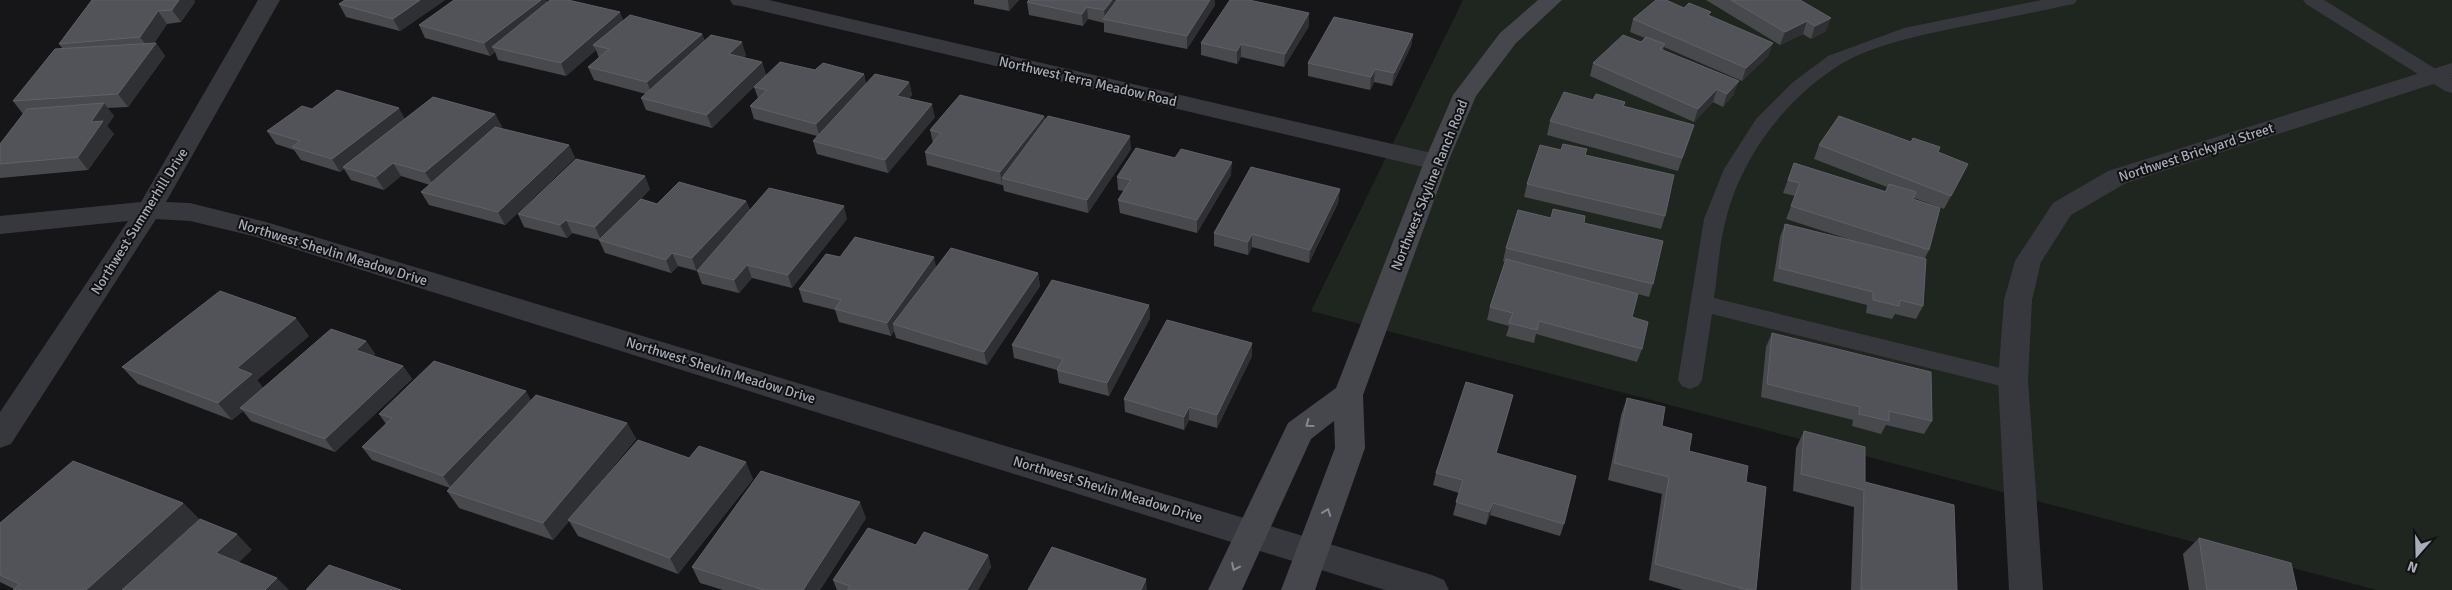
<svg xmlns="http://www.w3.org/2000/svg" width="2452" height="590" viewBox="0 0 2452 590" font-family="Signika,sans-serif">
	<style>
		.green { fill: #1e261f }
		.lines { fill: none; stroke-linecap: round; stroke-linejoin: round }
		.lane { fill: #37383d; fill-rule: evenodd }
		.street { fill: #37383d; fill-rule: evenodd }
		.secondary { fill: #45474d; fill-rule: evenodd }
		.wall { fill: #47494d }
		.shaded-wall { fill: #2f3033 }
		.building { fill: #525359; stroke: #5f6168 }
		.oneway { stroke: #858993 }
		.labels { text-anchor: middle; stroke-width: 4; stroke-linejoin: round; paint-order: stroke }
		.street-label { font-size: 14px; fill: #a8adb8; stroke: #111113 }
	</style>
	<rect width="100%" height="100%" fill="#161618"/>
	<path class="green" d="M1463 0H2452V590H2377L1311 311Z"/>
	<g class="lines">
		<path class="lane" d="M2042 0H2077L2074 4 2068 5C2032 13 1996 20 1960 27 1922 35 1875 44 1841 64 1786 98 1742 156 1726 219 1719 244 1718 272 1714 298L2013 371 2021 374 2025 380 2021 386 2013 389 1712 314 1702 380 1698 386 1690 389 1682 386 1678 380 1704 219 1724 169 1756 119 1792 83 1828 56 1904 28Z
			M2303 0H2324L2452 79V93L2445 91 2306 4Z"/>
		<path class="street" d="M258 0H280L166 202 190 203 266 222 1432 575 1444 580 1449 590H1385L253 236 190 221 156 219 11 444 0 448V412L128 221 0 234V216L141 202Z
			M730 0H769L1436 154 1445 156 1448 162 1445 168 1436 170 741 6 733 5Z
			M2452 63V78L2126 183 2071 215 2041 262 2032 300 2028 380 2043 590H2009L1998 380 2004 300 2015 261 2053 203 2108 171Z"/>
		<path class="secondary" d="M1538 0H1562L1516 43 1476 96 1448 162 1363 395 1365 448 1315 590H1281L1335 448 1334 421 1311 439 1242 590H1208L1288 423 1336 388 1424 162 1453 95 1500 33Z"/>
	</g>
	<path class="wall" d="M92 0H194L195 2 181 22 167 24 154 43H156L165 56 128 107 107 108 114 116 107 126 114 134 88 170 0 178V144L23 114 13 101 63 49 59 44Z
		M345 0H445L400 31 346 17 339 4Z
		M546 0 547 2 624 21 702 34 705 41 746 55 743 58 762 62 766 75 712 128 646 110 641 98 646 94 594 80 588 67 599 58 596 50 566 76 498 60 495 52 490 56 425 38 419 25Z
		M974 0H1019L1009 11 974 4Z
		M1706 0H1800L1826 31 1811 39 1803 34 1780 45Z
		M1027 2 1215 5 1187 49 1104 32V23L1088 19 1083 26 1029 15Z
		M1684 8 1710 16 1773 43 1768 56 1742 81 1664 47 1663 50 1734 94 1723 107 1713 102 1694 122 1590 76 1593 63 1641 42 1645 38 1630 32 1633 19Z
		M1309 13V26L1284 67 1241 57 1237 64 1201 55V43Z
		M1413 34 1411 46 1392 86 1374 82 1370 90 1308 76V63Z
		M815 70 864 74 866 84 909 82 912 95 909 98 935 117 888 173 817 154 813 141 817 136 754 119 750 106 758 98 754 87Z
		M1593 100 1625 102 1624 106 1690 138 1678 171 1547 135 1550 121Z
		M312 109 405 119 495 114 502 127 500 128 569 145 575 158 505 225 429 205 421 192 430 185 401 176 384 190 351 180 344 169 340 172 301 160 294 150 276 144 267 131Z
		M1044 116 1045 121 1131 149 1088 213 1004 191 1003 185H1002L927 165 925 152 933 143 930 130Z
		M1819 145 1938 152 1968 164 1944 209 1914 198 1913 199 1929 250 1925 258 1923 306 1916 319 1895 314 1892 319 1866 313 1867 305 1773 281 1780 237 1785 224 1851 240 1786 219 1795 196 1783 193 1794 163 1885 191 1887 187 1814 159Z
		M1561 150 1585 155 1665 216 1661 229 1524 197 1527 184Z
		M1231 175 1197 233 1120 213 1118 200 1124 191 1118 190 1117 177Z
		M650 189 641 199 657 204 746 201 750 210 847 219 792 288 752 278 739 293 702 284 697 271 678 266 671 273 605 253 599 240 572 233 567 238 524 227 518 214Z
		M1340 189 1338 203 1309 263 1252 247 1248 255 1214 246V233Z
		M1551 218 1584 223 1653 284 1649 297 1638 294 1632 317 1642 349 1637 362 1536 334 1534 343 1506 336 1509 326 1487 320 1490 307 1506 262 1503 261 1506 248Z
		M840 257 936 267 1038 273 1040 286 987 365 896 338 894 331 891 336 839 322 835 310 803 302 799 289Z
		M1149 305 1150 318 1109 396 1059 383 1057 370 1014 358 1012 345Z
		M1772 333 1932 421 1924 434 1886 425 1881 434 1852 426 1853 420 1761 397 1766 347Z
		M309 336 257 380 263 388 366 341 375 354 373 356 403 366 412 379 335 452 251 421 243 411 232 420 138 384 122 367Z
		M1252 343V356L1217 428 1189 420 1184 430 1125 412 1124 399Z
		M1513 395 1496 453 1564 524 1560 536 1490 515 1486 525 1453 515 1459 493 1433 485 1436 473Z
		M1627 398 1662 426 1689 451 1746 482 1756 590H1683L1649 580 1662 494 1608 480 1621 415Z
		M531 400 627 423 636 439 589 496 753 479 678 574 578 536 569 521 553 540 459 508 447 491 450 488 372 460 362 447 386 424 379 414Z
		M1804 431 1865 482 1957 590H1851L1854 507 1793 491 1796 448Z
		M183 503 199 519 122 590 14 589 0 582V523Z
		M866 518 820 590H723L700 583 692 567Z
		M2199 538 2297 590H2189L2183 554Z
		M916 545 988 555 991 567 978 590H837L833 580Z"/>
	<path class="shaded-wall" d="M179 0H194L195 2 181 22 172 10Z
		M420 0H445L400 31 393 19Z
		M541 0H546L551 10 492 47 495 52 490 56 484 43Z
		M1008 0H1019L1009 11Z
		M1112 0H1122L1105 19 1104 10Z
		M1210 0H1215V5L1187 49V36Z
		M1087 7 1088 19 1083 26 1082 14Z
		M158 11 167 24 150 50 140 37Z
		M620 12 625 24 593 45 596 50 566 76 561 63Z
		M1309 13V26L1284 67 1285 54Z
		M1831 18 1826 31 1811 39 1815 26Z
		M1807 21 1803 34 1780 45 1785 32Z
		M702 34 707 47 652 95 647 82Z
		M1413 34 1411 46 1392 86 1394 73Z
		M742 42 746 55 733 67 729 54Z
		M156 43 165 56 128 107 118 94Z
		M1773 43 1768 56 1742 81 1746 68Z
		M1241 44V57L1237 64V51Z
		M762 62 766 75 712 128 707 115Z
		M1375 69 1374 82 1370 90 1371 77Z
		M864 74 867 87 820 137 816 124Z
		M1739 81 1734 94 1723 107 1727 94Z
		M909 82 912 95 900 108 897 96Z
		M1717 89 1713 102 1694 122 1698 109Z
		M104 103 114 116 107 126 114 134 88 170 78 157 91 122Z
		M932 104 935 117 888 173 885 160Z
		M399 108 406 121 343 167 344 169 340 172 332 159Z
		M495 114 502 127 433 185 425 172Z
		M1044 116 1046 129 1002 178V185L1000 172Z
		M1694 125 1690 138 1678 171 1682 158Z
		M1130 136 1131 149 1088 213 1087 200Z
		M569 145 575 158 505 225 498 212Z
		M1232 162 1231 175 1197 233V220Z
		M393 163 401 176 384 190 376 177Z
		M645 176 650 189 601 240 595 227Z
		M1340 189 1338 203 1309 263 1310 250Z
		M746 201 751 214 697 272 692 258Z
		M844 206 847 219 792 288 788 275Z
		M566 220 572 233 567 238 560 225Z
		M1252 234V247L1248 255V242Z
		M672 253 678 266 671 273 666 260Z
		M934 257 937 270 893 324 894 331 891 336 887 323Z
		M747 265 752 278 739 293 734 280Z
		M1038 273 1040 286 987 365 984 352Z
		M1149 305 1150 318 1109 396 1107 383Z
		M296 318 309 336 257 380 265 391 240 408 243 411 232 420 218 403 237 368Z
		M366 341 375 354 365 363 356 350Z
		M1252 343V356L1217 428V415Z
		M403 366 412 379 335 452 325 439Z
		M526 391 533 404 452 489 443 476Z
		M1513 395 1510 408 1493 466 1496 453Z
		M1189 407V420L1184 430V417Z
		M627 423 636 439 553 540 543 523Z
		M746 462 753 479 678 574 670 558Z
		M860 502 866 518 820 590H803Z
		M183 503 199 519 122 590H86Z
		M1493 503 1490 515 1486 525 1489 512Z
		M237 534 252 550 232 569 216 553Z
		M988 555 991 567 978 590H967Z
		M277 578 289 590H265Z
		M1146 579 1147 590H1141Z"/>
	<path class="building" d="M92 0H179L172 10 158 11 140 37 59 44Z
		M345 0H420L393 19 339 4Z
		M454 0H541L484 43 419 25Z
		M550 0H568L620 12 561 63 492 47Z
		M1029 0H1112L1104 10 1087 7 1082 14 1027 2Z
		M1117 0H1210L1187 36 1103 19Z
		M1230 0H1249L1309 13 1285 54 1241 44 1237 51 1201 43Z
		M1656 0H1666L1684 8 1689 3 1711 12 1708 15 1773 43 1746 68 1633 19Z
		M1731 0H1800L1831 18 1815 26 1807 21 1785 32Z
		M630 15 702 34 647 82 588 67 609 49 593 45Z
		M1334 17 1413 34 1394 73 1375 69 1371 77 1308 63Z
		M711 35 742 42 729 54 762 62 707 115 641 98Z
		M1623 35 1641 42 1646 37 1665 44 1660 49 1739 81 1727 94 1717 89 1698 109 1593 63Z
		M156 43 118 94 13 101 55 49Z
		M780 62 815 70 823 63 864 74 816 124 750 106 767 90 754 87Z
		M875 74 909 82 897 96 932 104 885 160 813 141Z
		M337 90 399 108 332 159 292 147 300 141 267 131 302 106 312 109Z
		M1564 92 1593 100 1596 94 1625 102 1623 106 1694 125 1682 158 1550 121Z
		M960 95 1044 116 1000 172 925 152 941 133 930 130Z
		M433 97 495 114 425 172 393 163 376 177 343 167Z
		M104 103 91 122 103 121 78 157 0 164V144L27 109Z
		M1048 116 1130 136 1087 200 1002 178Z
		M1839 116 1911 142 1913 138 1940 147 1938 152 1968 164 1951 196 1819 145Z
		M495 127 569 145 498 212 421 192Z
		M1563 144 1587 149 1585 155 1674 175 1665 216 1527 184 1540 145 1561 150Z
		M1136 148 1175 158 1181 149 1232 162 1197 220 1118 200 1131 180 1117 177Z
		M576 159 645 176 595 227 566 220 560 225 518 214Z
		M1794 163 1886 192 1889 184 1916 192 1913 199 1940 208 1929 250 1791 206 1800 183 1788 180Z
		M1251 167 1340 189 1310 250 1252 234 1248 242 1214 233Z
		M679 182 746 201 692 258 672 253 666 260 599 240 641 199 657 204Z
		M769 188 844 206 788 275 747 265 734 280 697 271Z
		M1553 209 1585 216 1584 223 1663 241 1653 284 1506 248 1518 210 1551 218Z
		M1785 224 1926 259 1923 306 1900 300 1899 306 1873 300V292L1779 268Z
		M855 237 934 257 887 323 835 309 841 300 799 289 826 254 840 257Z
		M951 248 1038 273 984 352 893 324Z
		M1506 259 1638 294 1632 317 1648 322 1642 349 1539 321 1537 330 1509 323 1513 313 1490 307Z
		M1052 280 1149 305 1107 383 1057 370 1063 359 1012 345Z
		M220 291 296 318 237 368 252 374 218 403 122 367Z
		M1167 320 1252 343 1217 415 1189 407 1184 417 1124 399Z
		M331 329 366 341 356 350 403 366 325 439 240 408Z
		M1772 333 1931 372 1932 421 1889 411V421L1859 414 1860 407 1767 384Z
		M434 361 526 391 443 476 362 447 392 418 379 414Z
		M1466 382 1513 395 1496 453 1576 476 1564 524 1493 503 1489 512 1456 502 1463 480 1436 473Z
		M536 395 627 423 543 523 447 491Z
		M1627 398 1665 407 1662 426 1692 434 1689 451 1748 466 1746 482 1766 487 1756 590H1748L1655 564 1669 477 1614 463Z
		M1804 431 1865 447V482L1954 505 1957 590H1861L1864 490 1801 474Z
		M638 440 689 458 699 446 746 462 670 558 568 520Z
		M73 461 183 503 86 590H13L20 584 0 575V523Z
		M761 471 860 502 803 590H764L692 567Z
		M200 519 237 534 216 553 277 578 265 590H122Z
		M868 528 916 545 924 532 988 555 967 590H847L850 586 833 580Z
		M2199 538 2291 563 2297 590H2207Z
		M1052 547 1146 579 1141 590H1028Z
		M329 565 401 590H306Z"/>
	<defs><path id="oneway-chevron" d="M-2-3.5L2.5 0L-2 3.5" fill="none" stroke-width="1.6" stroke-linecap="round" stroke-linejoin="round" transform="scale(1.25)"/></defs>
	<g class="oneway">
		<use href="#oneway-chevron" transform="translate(1309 424) rotate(144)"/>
		<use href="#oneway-chevron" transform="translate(1327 512) rotate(-70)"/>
		<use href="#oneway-chevron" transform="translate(1235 567) rotate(115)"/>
	</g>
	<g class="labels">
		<g class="street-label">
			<text transform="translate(1088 81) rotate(13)" y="5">Northwest Terra Meadow Road</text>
			<text transform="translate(2196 152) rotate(-18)" y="5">Northwest Brickyard Street</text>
			<text transform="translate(1429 185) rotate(-68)" y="5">Northwest Skyline Ranch Road</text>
			<text transform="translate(139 221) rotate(-58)" y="5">Northwest Summerhill Drive</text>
			<text transform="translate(333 252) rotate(17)" y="5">Northwest Shevlin Meadow Drive</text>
			<text transform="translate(721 370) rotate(17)" y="5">Northwest Shevlin Meadow Drive</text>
			<text transform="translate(1108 489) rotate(17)" y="5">Northwest Shevlin Meadow Drive</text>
		</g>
	</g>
	<g transform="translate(2417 555) rotate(200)" stroke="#111113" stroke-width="4" paint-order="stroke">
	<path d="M0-4L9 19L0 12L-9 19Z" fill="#a8adb8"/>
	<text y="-8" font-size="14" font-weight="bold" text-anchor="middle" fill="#a8adb8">N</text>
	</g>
</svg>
